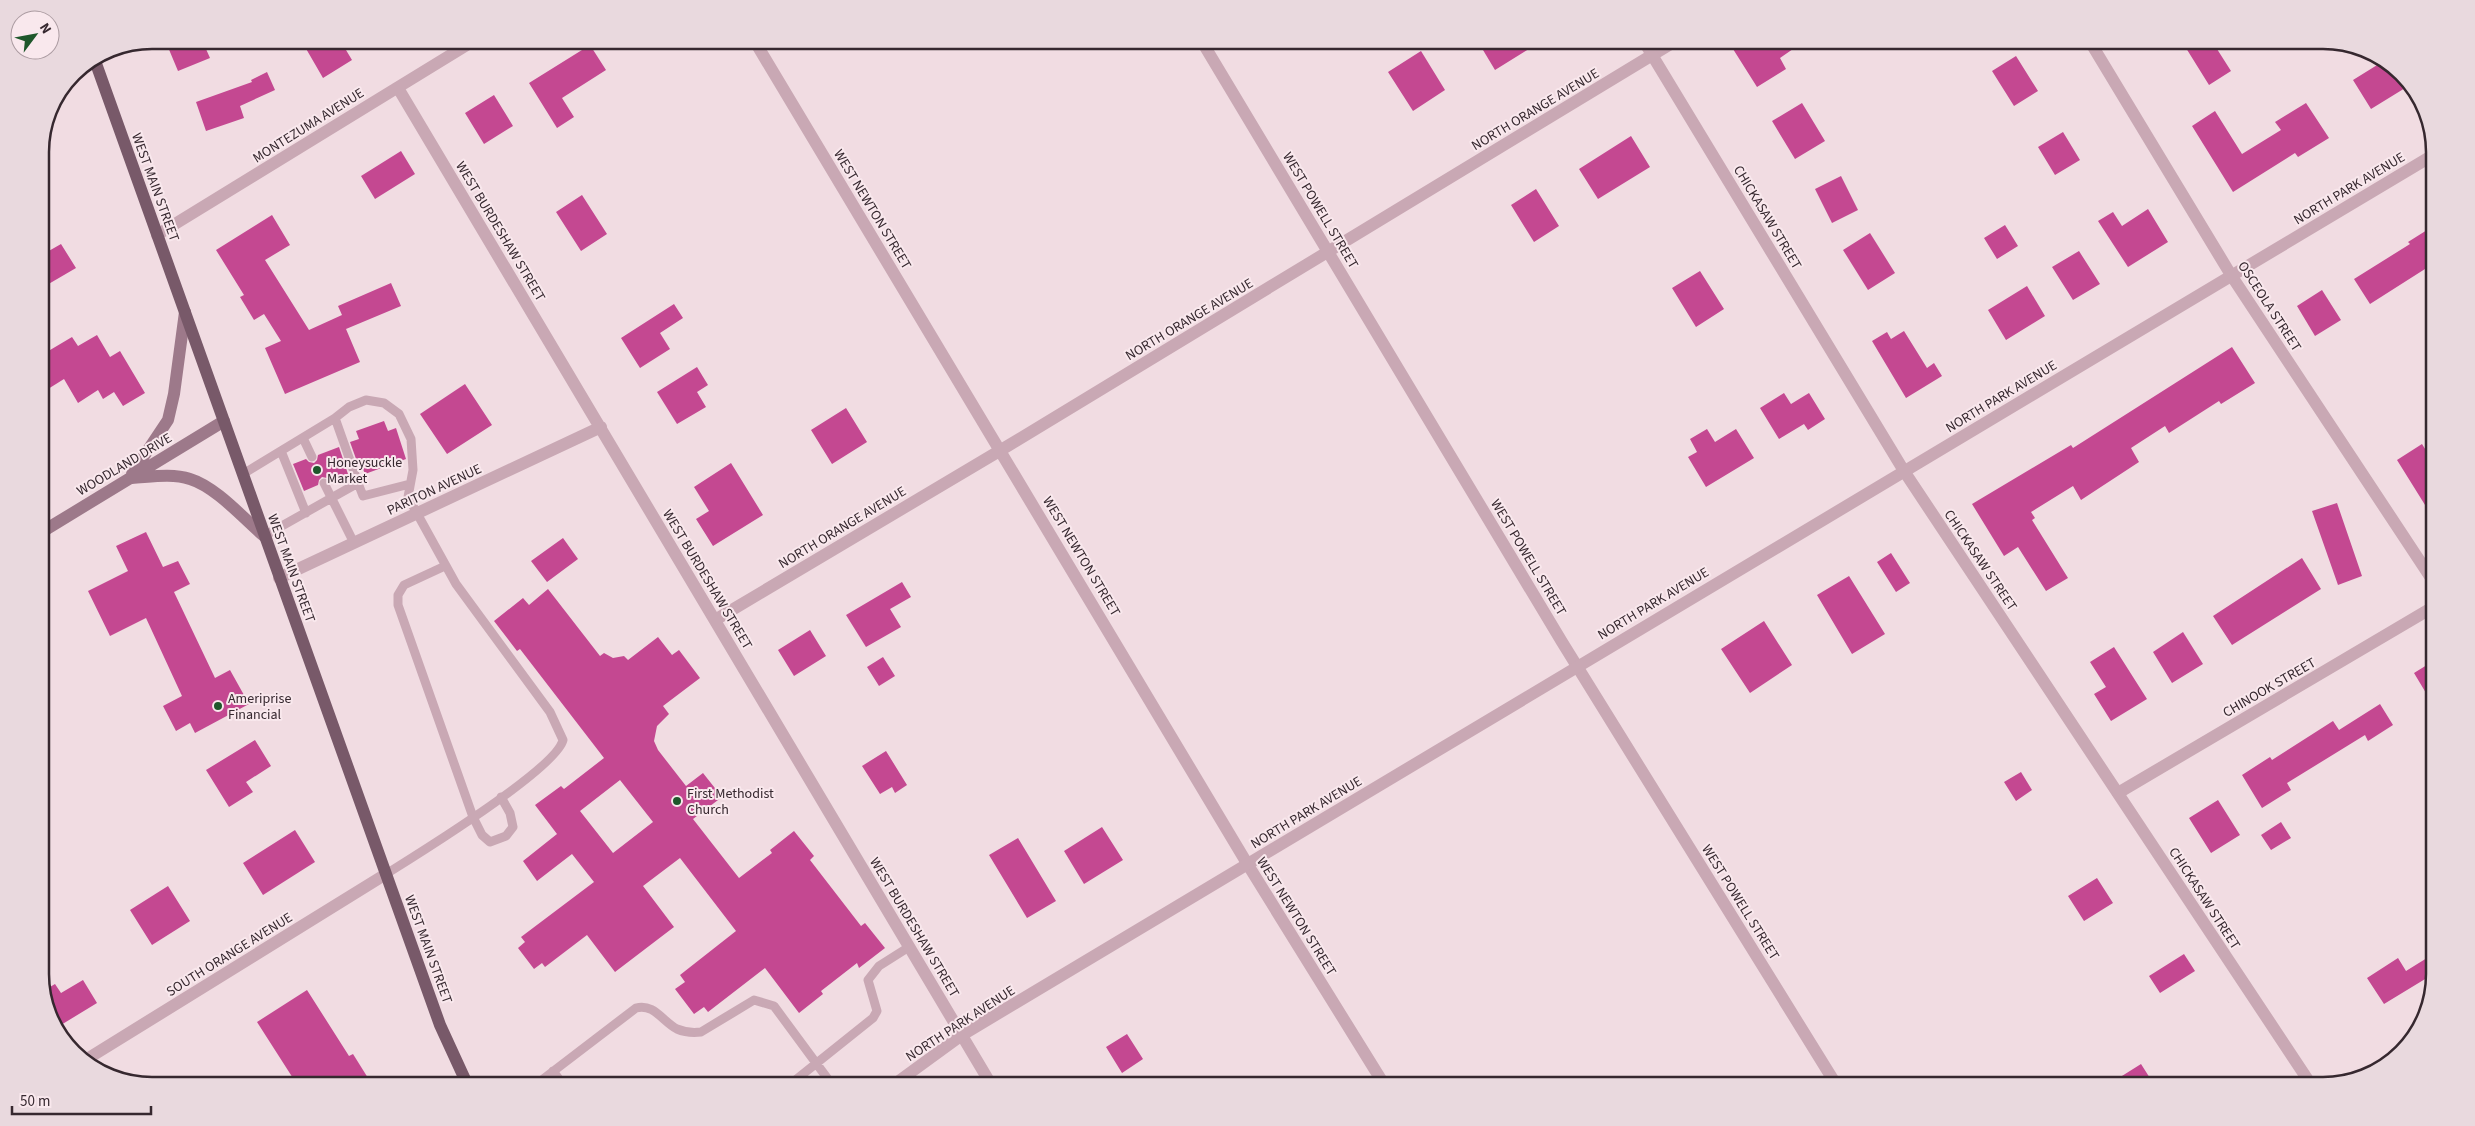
<svg xmlns="http://www.w3.org/2000/svg" width="2475" height="1126" viewBox="0 0 2475 1126" font-family="'Source Sans 3',sans-serif">
	<style>
		.building { fill: #c44891; fill-rule: evenodd }
		.lines { fill: none; stroke-linecap: round; stroke-linejoin: round }
		.service { stroke: #c9a8b4; stroke-width: 9 }
		.minor { stroke: #c9a8b4; stroke-width: 12 }
		.tertiary { stroke: #c9a8b4; stroke-width: 12 }
		.secondary { stroke: #9d798a; stroke-width: 12 }
		.primary { stroke: #785969; stroke-width: 12 }
		.poi-dot { fill: #1e572b; stroke: #f9e8ed; stroke-width: 2 }
		.labels { text-anchor: middle; stroke-width: 4; stroke-linejoin: round; paint-order: stroke }
		.street-label { font-size: 14px; fill: #36282f; stroke: #f9e8ed }
		.poi-label { font-size: 14px; fill: #36282f; stroke: #f9e8ed; text-anchor: start }
		.rim { fill: none; stroke: #36282f; stroke-width: 2.5 }
	</style>
	<rect width="100%" height="100%" fill="#f1dce2"/>
	<path class="building" d="M165 40H202L210 58 178 71Z
		M301 40H340L352 60 323 78Z
		M1477 40H1543L1495 70Z
		M1748 40H1806L1780 58 1786 69 1757 87 1733 49Z
		M2181 40H2233L2217 49 2231 71 2209 85Z
		M590 45 606 70 562 98 574 117 557 128 529 83Z
		M1421 51 1445 90 1413 111 1388 72Z
		M2016 56 2038 91 2014 106 1992 71Z
		M2382 62 2410 85 2371 109 2353 80Z
		M267 72 275 90 240 106 244 118 206 131 196 102 252 82 251 80Z
		M494 95 513 126 484 144 465 113Z
		M1802 103 1825 141 1795 159 1772 121Z
		M2306 103 2329 138 2298 157 2295 153 2233 192 2192 126 2215 111 2242 154 2281 130 2275 122Z
		M2063 132 2080 160 2055 175 2038 147Z
		M1631 136 1650 167 1598 199 1579 169Z
		M401 151 415 174 375 199 361 176Z
		M1841 176 1858 210 1832 223 1815 189Z
		M1536 189 1559 226 1534 242 1511 205Z
		M582 195 607 234 581 251 556 212Z
		M2148 209 2168 242 2128 267 2098 221 2113 212 2122 226Z
		M272 215 290 245 265 260 309 330 342 315 338 306 391 283 401 306 346 329 360 362 285 394 265 348 281 341 264 314 254 320 240 297 244 295 216 250Z
		M2005 225 2018 246 1997 259 1984 238Z
		M2435 225V284L2425 269 2370 304 2354 279 2410 244 2408 242Z
		M1870 233 1895 273 1868 290 1843 250Z
		M61 244 76 268 40 289V256Z
		M2079 251 2100 284 2073 300 2052 267Z
		M1700 271 1724 309 1696 327 1672 288Z
		M2027 286 2045 316 2006 340 1988 310Z
		M2322 290 2341 320 2315 336 2297 306Z
		M674 304 683 318 660 333 670 349 640 368 621 338Z
		M1904 331 1927 368 1934 363 1942 376 1906 398 1872 341 1887 332 1891 339Z
		M97 335 110 357 120 351 145 393 123 406 114 392 103 399 98 390 78 403 64 379 48 389 40 377V356L72 337 78 346Z
		M2232 347 2255 383 2221 404 2219 401 2169 433 2165 426 2131 448 2139 462 2081 500 2073 486 2031 512 2035 518 2032 520 2068 578 2046 591 2018 547 2004 556 1972 504 2071 445 2073 448Z
		M697 367 708 385 697 392 706 407 677 424 657 392Z
		M465 384 492 425 447 454 420 414Z
		M1784 393 1791 404 1809 393 1825 419 1808 430 1804 424 1779 439 1760 408Z
		M846 408 867 442 832 464 811 430Z
		M384 421 388 431 396 428 406 459 365 474 363 469 360 470 350 442 359 439 356 431Z
		M1707 429 1715 442 1736 429 1754 458 1706 487 1688 457 1697 452 1690 439Z
		M2422 444 2435 465V521L2397 460Z
		M339 447 348 474 330 481 327 478 322 477 319 480 318 485 304 491 293 464 306 459 309 462 314 463 317 460 318 455Z
		M731 463 763 515 713 546 696 519 709 511 694 487Z
		M2337 503 2362 576 2338 585 2312 511Z
		M146 532 163 567 178 561 190 584 174 592 215 678 230 670 249 704 195 733 190 723 176 731 163 706 182 696 146 618 110 636 88 591 128 571 116 546Z
		M563 538 578 559 547 582 531 561Z
		M1891 553 1910 583 1896 592 1877 562Z
		M2302 558 2321 589 2232 645 2213 616Z
		M1849 576 1885 634 1852 654 1817 595Z
		M902 582 911 597 890 609 901 627 866 647 846 615Z
		M548 589 600 656 604 653 613 658 624 656 628 660 658 637 672 655 679 650 700 678 663 706 669 714 657 726 654 741 658 750 686 786 703 773 722 797 693 819 739 878 772 853 770 850 794 831 814 856 810 860 861 926 865 923 885 948 859 968 857 963 821 991 823 994 799 1013 765 968 708 1012 704 1007 694 1014 675 989 685 982 680 975 736 931 680 858 643 886 674 927 615 972 587 935 545 967 542 963 534 969 518 948 525 942 521 937 594 882 572 854 537 881 523 861 557 834 535 805 561 786 564 789 604 758 520 649 517 651 494 621 523 598 529 605ZM620 780 653 822 613 853 580 811Z
		M1764 621 1792 665 1750 693 1721 649Z
		M810 630 826 656 794 676 778 650Z
		M2183 632 2203 664 2172 683 2153 652Z
		M2114 647 2147 699 2111 721 2094 694 2106 687 2090 662Z
		M883 657 895 676 879 686 867 667Z
		M2435 660V708L2414 673Z
		M2380 704 2393 725 2368 741 2365 735 2287 783 2291 790 2262 808 2242 775 2270 757 2272 760 2333 721 2339 730Z
		M255 740 271 766 246 782 253 792 229 807 206 770Z
		M886 751 907 785 895 793 892 787 880 794 862 766Z
		M2021 772 2032 790 2016 801 2004 782Z
		M2218 800 2240 835 2211 853 2189 818Z
		M2281 822 2291 838 2271 850 2261 835Z
		M1102 827 1123 860 1084 884 1064 851Z
		M295 830 315 862 263 895 243 863Z
		M1018 838 1056 901 1027 918 989 855Z
		M2097 878 2113 903 2084 921 2068 896Z
		M168 886 190 921 152 945 130 910Z
		M2435 953V973L2384 1004 2367 978 2398 958 2406 971Z
		M2184 954 2195 971 2160 993 2149 976Z
		M83 980 97 1003 56 1028 43 991 55 984 61 993Z
		M307 990 349 1056 353 1054 373 1086H298L257 1022Z
		M1127 1034 1143 1059 1122 1073 1106 1047Z
		M2141 1064 2155 1086H2106Z"/>
	<g class="lines">
		<path class="service" d="M335 418 349 407 366 400 384 403 399 414 411 439 413 470 408 497 456 584 550 712 563 740C556 769 418 854 386 874
			M303 438 312 457
			M281 451 306 513
			M243 474 335 418 358 483 264 536
			M324 483 354 543
			M358 483 363 496 410 484
			M445 566 404 585 398 595V605L473 817 482 835 490 842 506 836 513 827 510 813 501 797
			M553 1071 564 1086
			M534 1086 636 1008C654 1003 663 1022 677 1029 684 1032 693 1033 701 1032L754 1000 774 1006 833 1086
			M788 1086 873 1018 877 1011 868 980 879 966 909 947"/>
		<path class="minor" d="M754 40 1248 865 1385 1086
			M1201 40 1562 642 1837 1086
			M2089 40 2231 275 2435 584
			M398 88 992 1086
			M157 235 475 40
			M279 578 601 427
			M715 620 1001 450 1677 40
			M2118 793 2435 606
			M87 1059 386 874
			M2295 1086 2307 1079"/>
		<path class="tertiary" d="M1643 40 1904 471 2312 1086
			M892 1086 962 1035 2435 154"/>
		<path class="secondary" d="M132 474 168 420 174 394 185 312
			M132 478C150 477 172 473 190 479 216 487 243 518 264 536
			M40 533 224 421"/>
		<path class="primary" d="M94 58 440 1025 468 1086"/>
	</g>
	<g class="poi-dot">
		<circle cx="317" cy="470" r="5"/>
		<circle cx="218" cy="706" r="5"/>
		<circle cx="677" cy="801" r="5"/>
	</g>
	<g class="labels">
		<g class="street-label">
			<text transform="translate(1535 109) rotate(-31)" y="5">NORTH ORANGE AVENUE</text>
			<text transform="translate(308 125) rotate(-32)" y="5">MONTEZUMA AVENUE</text>
			<text transform="translate(156 187) rotate(70)" y="5">WEST MAIN STREET</text>
			<text transform="translate(2349 188) rotate(-31)" y="5">NORTH PARK AVENUE</text>
			<text transform="translate(873 209) rotate(59)" y="5">WEST NEWTON STREET</text>
			<text transform="translate(1321 210) rotate(59)" y="5">WEST POWELL STREET</text>
			<text transform="translate(1768 217) rotate(59)" y="5">CHICKASAW STREET</text>
			<text transform="translate(501 231) rotate(59)" y="5">WEST BURDESHAW STREET</text>
			<text transform="translate(2270 306) rotate(57)" y="5">OSCEOLA STREET</text>
			<text transform="translate(1189 319) rotate(-31)" y="5">NORTH ORANGE AVENUE</text>
			<text transform="translate(2001 396) rotate(-31)" y="5">NORTH PARK AVENUE</text>
			<text transform="translate(124 464) rotate(-31)" y="5">WOODLAND DRIVE</text>
			<text transform="translate(434 489) rotate(-25)" y="5">PARITON AVENUE</text>
			<text transform="translate(842 527) rotate(-31)" y="5">NORTH ORANGE AVENUE</text>
			<text transform="translate(1082 556) rotate(59)" y="5">WEST NEWTON STREET</text>
			<text transform="translate(1529 557) rotate(59)" y="5">WEST POWELL STREET</text>
			<text transform="translate(1981 560) rotate(56)" y="5">CHICKASAW STREET</text>
			<text transform="translate(292 568) rotate(70)" y="5">WEST MAIN STREET</text>
			<text transform="translate(708 579) rotate(59)" y="5">WEST BURDESHAW STREET</text>
			<text transform="translate(1653 603) rotate(-31)" y="5">NORTH PARK AVENUE</text>
			<text transform="translate(2269 687) rotate(-30)" y="5">CHINOOK STREET</text>
			<text transform="translate(1306 812) rotate(-31)" y="5">NORTH PARK AVENUE</text>
			<text transform="translate(2205 898) rotate(57)" y="5">CHICKASAW STREET</text>
			<text transform="translate(1741 902) rotate(58)" y="5">WEST POWELL STREET</text>
			<text transform="translate(1297 916) rotate(58)" y="5">WEST NEWTON STREET</text>
			<text transform="translate(915 927) rotate(59)" y="5">WEST BURDESHAW STREET</text>
			<text transform="translate(429 949) rotate(70)" y="5">WEST MAIN STREET</text>
			<text transform="translate(229 954) rotate(-32)" y="5">SOUTH ORANGE AVENUE</text>
			<text transform="translate(960 1023) rotate(-33)" y="5">NORTH PARK AVENUE</text>
		</g>
		<g class="poi-label">
			<text x="327" y="467">Honeysuckle<tspan x="327" dy="16">Market</tspan></text>
			<text x="228" y="703">Ameriprise<tspan x="228" dy="16">Financial</tspan></text>
			<text x="687" y="798">First Methodist<tspan x="687" dy="16">Church</tspan></text>
		</g>
	</g>
	<path d="M0 0H2475V1126H0ZM152 49H2323A103 103 0 0 1 2426 152V974A103 103 0 0 1 2323 1077H152A103 103 0 0 1 49 974V152A103 103 0 0 1 152 49Z" fill="#e9d9de" fill-rule="evenodd"/>
	<path class="rim" d="M152 49H2323A103 103 0 0 1 2426 152V974A103 103 0 0 1 2323 1077H152A103 103 0 0 1 49 974V152A103 103 0 0 1 152 49Z"/>
	<g transform="translate(35 35) rotate(58)"><circle r="24" fill="#f9e8ed" stroke="#ab9ba1"/>
	<path d="M0-4L9 19L0 12L-9 19Z" fill="#1e572b"/>
	<text y="-8" font-size="14" font-weight="bold" text-anchor="middle" fill="#36282f">N</text>
	</g>
	<path d="M12 1106v8h139v-8" fill="none" stroke="#36282f" stroke-width="2.5"/>
	<text x="20" y="1106" font-size="15" fill="#36282f" stroke="#f9e8ed" stroke-width="4" paint-order="stroke">50 m</text>
</svg>
